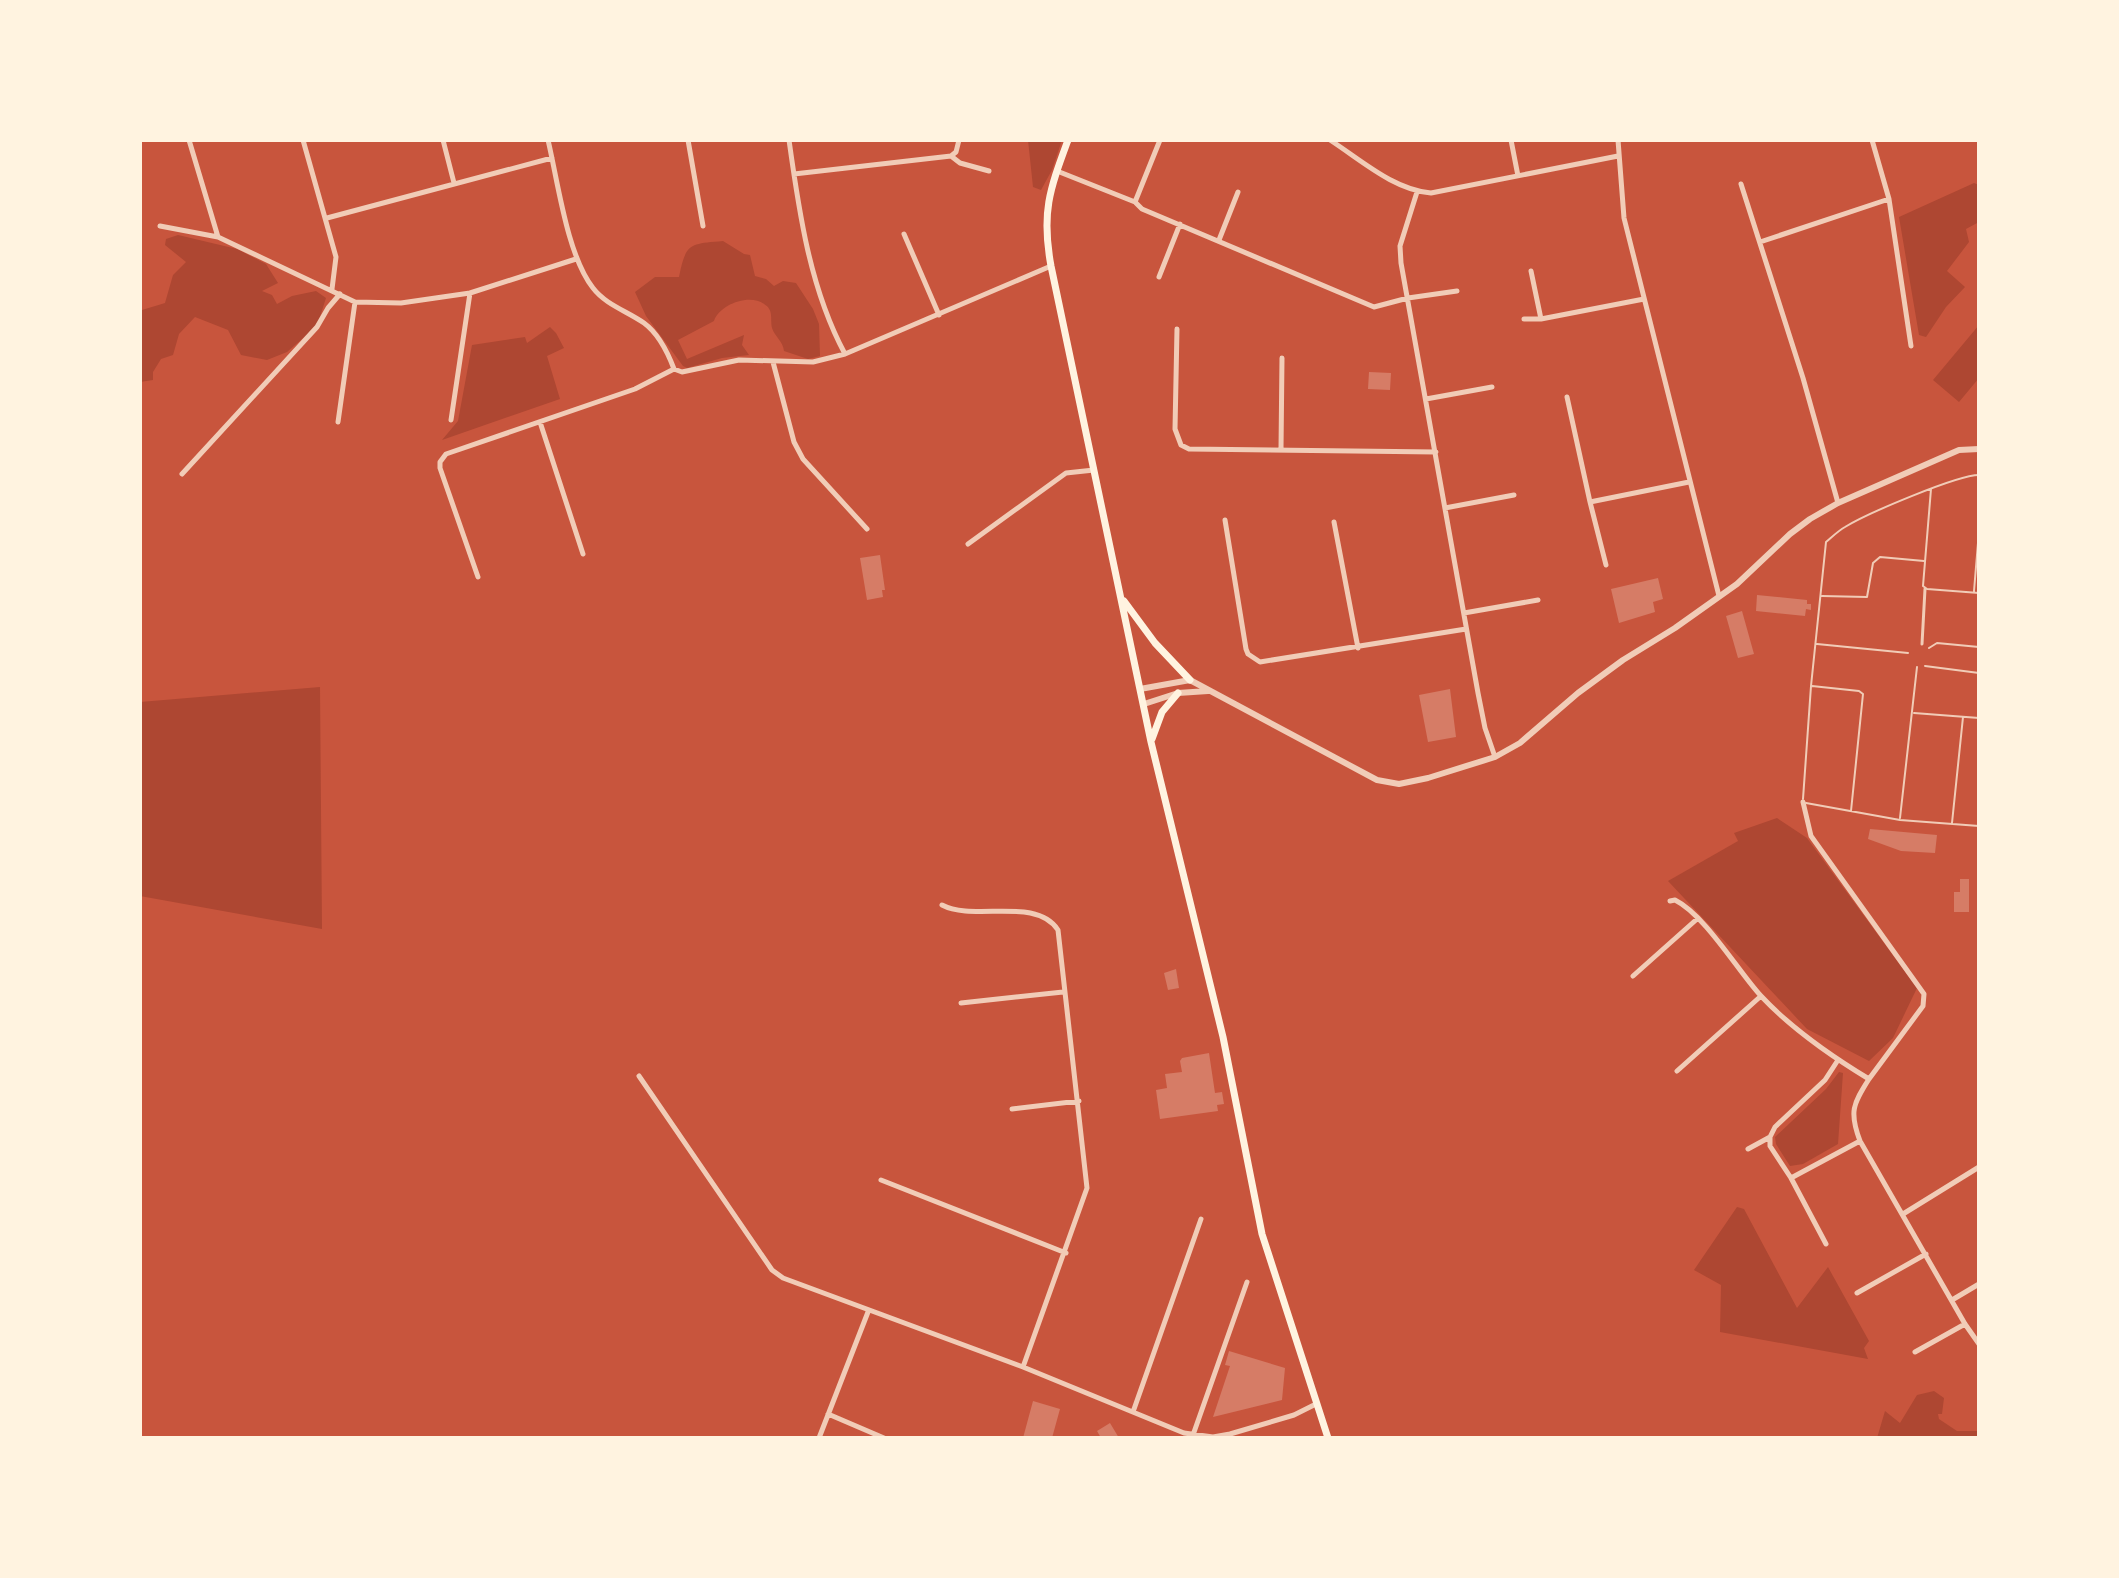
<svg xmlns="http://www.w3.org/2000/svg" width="2119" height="1578" viewBox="0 0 2119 1578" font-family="'Nunito Sans',sans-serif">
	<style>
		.green { fill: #ae4732 }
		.building { fill: #d67c66 }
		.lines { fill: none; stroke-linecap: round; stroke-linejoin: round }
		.service { stroke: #f1ccb7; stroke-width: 2 }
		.pedestrian { stroke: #f1ccb7; stroke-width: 3 }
		.minor { stroke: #f1ccb7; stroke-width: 5 }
		.tertiary { stroke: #f1ccb7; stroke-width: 6 }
		.secondary { stroke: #fff3e0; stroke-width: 7 }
	</style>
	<rect width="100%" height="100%" fill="#c8553d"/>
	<path class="green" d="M1028 140H1062L1052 170 1041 190 1033 187Z
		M1974 183 1979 185V222L1966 229 1969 242 1947 271 1965 287 1946 307 1926 337 1919 335 1899 217Z
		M178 235 237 249 266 264 278 283 262 291 272 295 277 304 292 296 316 291 326 298 317 326 287 352 267 360 241 355 228 330 195 317 179 334 173 355 161 359 153 372V380L140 382V315L142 310 165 303 173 275 186 262 165 245 166 239Z
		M723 241 744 254 750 255 755 276 766 279 774 286 783 281 796 283 813 309 819 324 820 356 808 359 784 351C783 341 775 337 772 328 770 318 774 310 764 304 749 293 719 305 714 321L678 340 687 359 744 335 742 345 749 355 722 358 687 368 683 366 646 316 635 292 655 277H679C686 243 689 244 723 241Z
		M1979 325V378L1959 402 1933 380Z
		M550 327 556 333 564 348 547 356 560 399 442 440 458 421 472 345 525 337 527 343Z
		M320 687 322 929 140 896V702Z
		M1777 818 1807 838 1917 988 1893 1038 1869 1061 1807 1029 1668 881 1738 841 1734 833Z
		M1839 1072 1843 1073 1838 1144 1803 1164 1790 1166 1776 1144 1775 1137 1826 1089Z
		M1737 1207 1744 1209 1797 1308 1828 1267 1869 1341 1864 1348 1868 1359 1720 1332 1721 1285 1694 1270Z
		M1934 1391 1944 1398 1942 1414H1938L1939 1419 1957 1431H1979V1438H1877L1885 1411 1900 1423 1917 1395Z"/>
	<path class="building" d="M1369 372 1391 373 1390 390 1368 389Z
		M880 555 885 590H882L883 597 867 600 860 558Z
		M1658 578 1663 599 1653 602 1655 612 1619 623 1611 589Z
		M1757 595 1807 600V604H1811V610L1806 609 1805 616 1756 611Z
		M1742 611 1754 654 1738 658 1726 616Z
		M1450 689 1456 737 1428 742 1419 695Z
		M1870 829 1937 835 1935 853 1901 851 1868 839Z
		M1960 879H1969V912H1954V892H1960Z
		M1176 969 1179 988 1168 990 1164 973Z
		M1209 1053 1215 1093 1222 1092 1224 1104 1217 1105 1218 1111 1160 1119 1156 1090 1167 1088 1165 1074 1182 1072 1180 1061 1182 1058Z
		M1229 1351 1285 1368 1282 1400 1213 1417 1230 1366 1225 1365Z
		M1033 1401 1060 1409 1052 1438H1023Z
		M1110 1423 1119 1438H1101L1097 1431Z"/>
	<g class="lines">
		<path class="service" d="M1931 489 1923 586 1927 589 1979 593
			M1974 591 1979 531
			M1822 596 1867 597 1873 563 1880 557 1924 561
			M1817 644 1908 653
			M1929 648 1937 643 1979 647
			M1925 666 1979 673
			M1812 686 1859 691 1863 694 1851 811
			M1914 713 1979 718
			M1803 799 1811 686 1826 542C1832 537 1838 531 1845 527 1866 514 1957 475 1979 475
			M1806 803 1900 820 1979 826
			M1900 818 1917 667
			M1952 823 1963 717"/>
		<path class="pedestrian" d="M1922 644 1925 589"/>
		<path class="minor" d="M189 140 218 237 355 302 401 303 470 293
			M303 140 336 257 332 289
			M443 140 454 183
			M548 140C558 182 567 255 593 288 606 305 627 311 644 323 659 334 668 353 674 369
			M688 140 703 226
			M789 140C799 212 810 289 845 354
			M1330 140C1361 160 1394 190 1431 193L1618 156
			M1511 140 1518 176
			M1618 140 1624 218 1719 596
			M1872 140 1889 199 1911 346
			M951 156 960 163 989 171
			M1057 171 1135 202 1142 209 1374 307 1408 298 1457 291
			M794 174 951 156 956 152 959 140
			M1741 184 1803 378 1838 503
			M1417 192 1400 246 1401 263 1478 693 1485 728 1495 757
			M1135 202 1160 140
			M327 218 552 158
			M160 226 218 237
			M904 234 939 315
			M1219 240 1238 192
			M1760 242 1889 199
			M1531 271 1541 319
			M1159 277 1180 224
			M1524 319H1541L1644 299
			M1177 329 1175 429 1181 445 1189 449 1436 452
			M773 362 794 442 803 459 867 529
			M1567 397 1590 502 1689 482
			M1426 399 1492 387
			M451 420 470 293 576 259
			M338 422 355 302
			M540 422 583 554
			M1281 449 1282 358
			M182 474 317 327 328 308 340 294
			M1590 502 1606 565
			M1445 508 1514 495
			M1225 520 1246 649 1248 654 1260 662 1466 629
			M1334 522 1358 648
			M968 544 1066 473 1094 470
			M478 577 440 468V462L446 454 635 389 674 369 682 372 739 360 813 362 845 354 1051 266
			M1464 613 1538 600
			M1803 802 1811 836 1924 994 1923 1006 1869 1079
			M1670 901 1675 900C1705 915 1738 971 1761 996 1791 1028 1831 1056 1869 1079 1853 1104 1849 1112 1860 1141L1965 1324 1979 1344
			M942 905C974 922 1036 896 1058 930L1087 1188 1023 1367
			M1633 976 1697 919
			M961 1003 1063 992
			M1677 1071 1761 996
			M639 1076 772 1270 783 1278 1023 1367 1184 1433 1213 1437 1230 1434 1294 1415 1316 1404
			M1012 1109 1079 1101
			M1748 1149 1770 1137
			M1791 1178 1860 1141
			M881 1180 1066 1253
			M1903 1214 1979 1167
			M1826 1244 1791 1178 1770 1146V1137L1775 1127 1825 1080 1838 1060
			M1857 1293 1926 1254
			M1952 1300 1979 1284
			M1915 1352 1965 1324
			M1133 1412 1201 1219
			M828 1414 884 1438
			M1193 1435 1247 1282
			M819 1438 868 1312"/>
		<path class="tertiary" d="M1140 689 1190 680 1377 780 1399 784 1428 778 1495 757 1520 743 1578 693 1623 660 1675 628 1737 584 1790 534 1810 519 1838 503 1959 450 1979 449
			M1144 704 1178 693 1208 691"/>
		<path class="secondary" d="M1068 140C1050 189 1041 212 1051 266L1151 742 1223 1037 1262 1234 1328 1438
			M1124 601 1155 643 1190 680
			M1152 739 1162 712 1178 693"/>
	</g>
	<rect width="2119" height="1578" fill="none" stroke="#fff3e0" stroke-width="284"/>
</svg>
